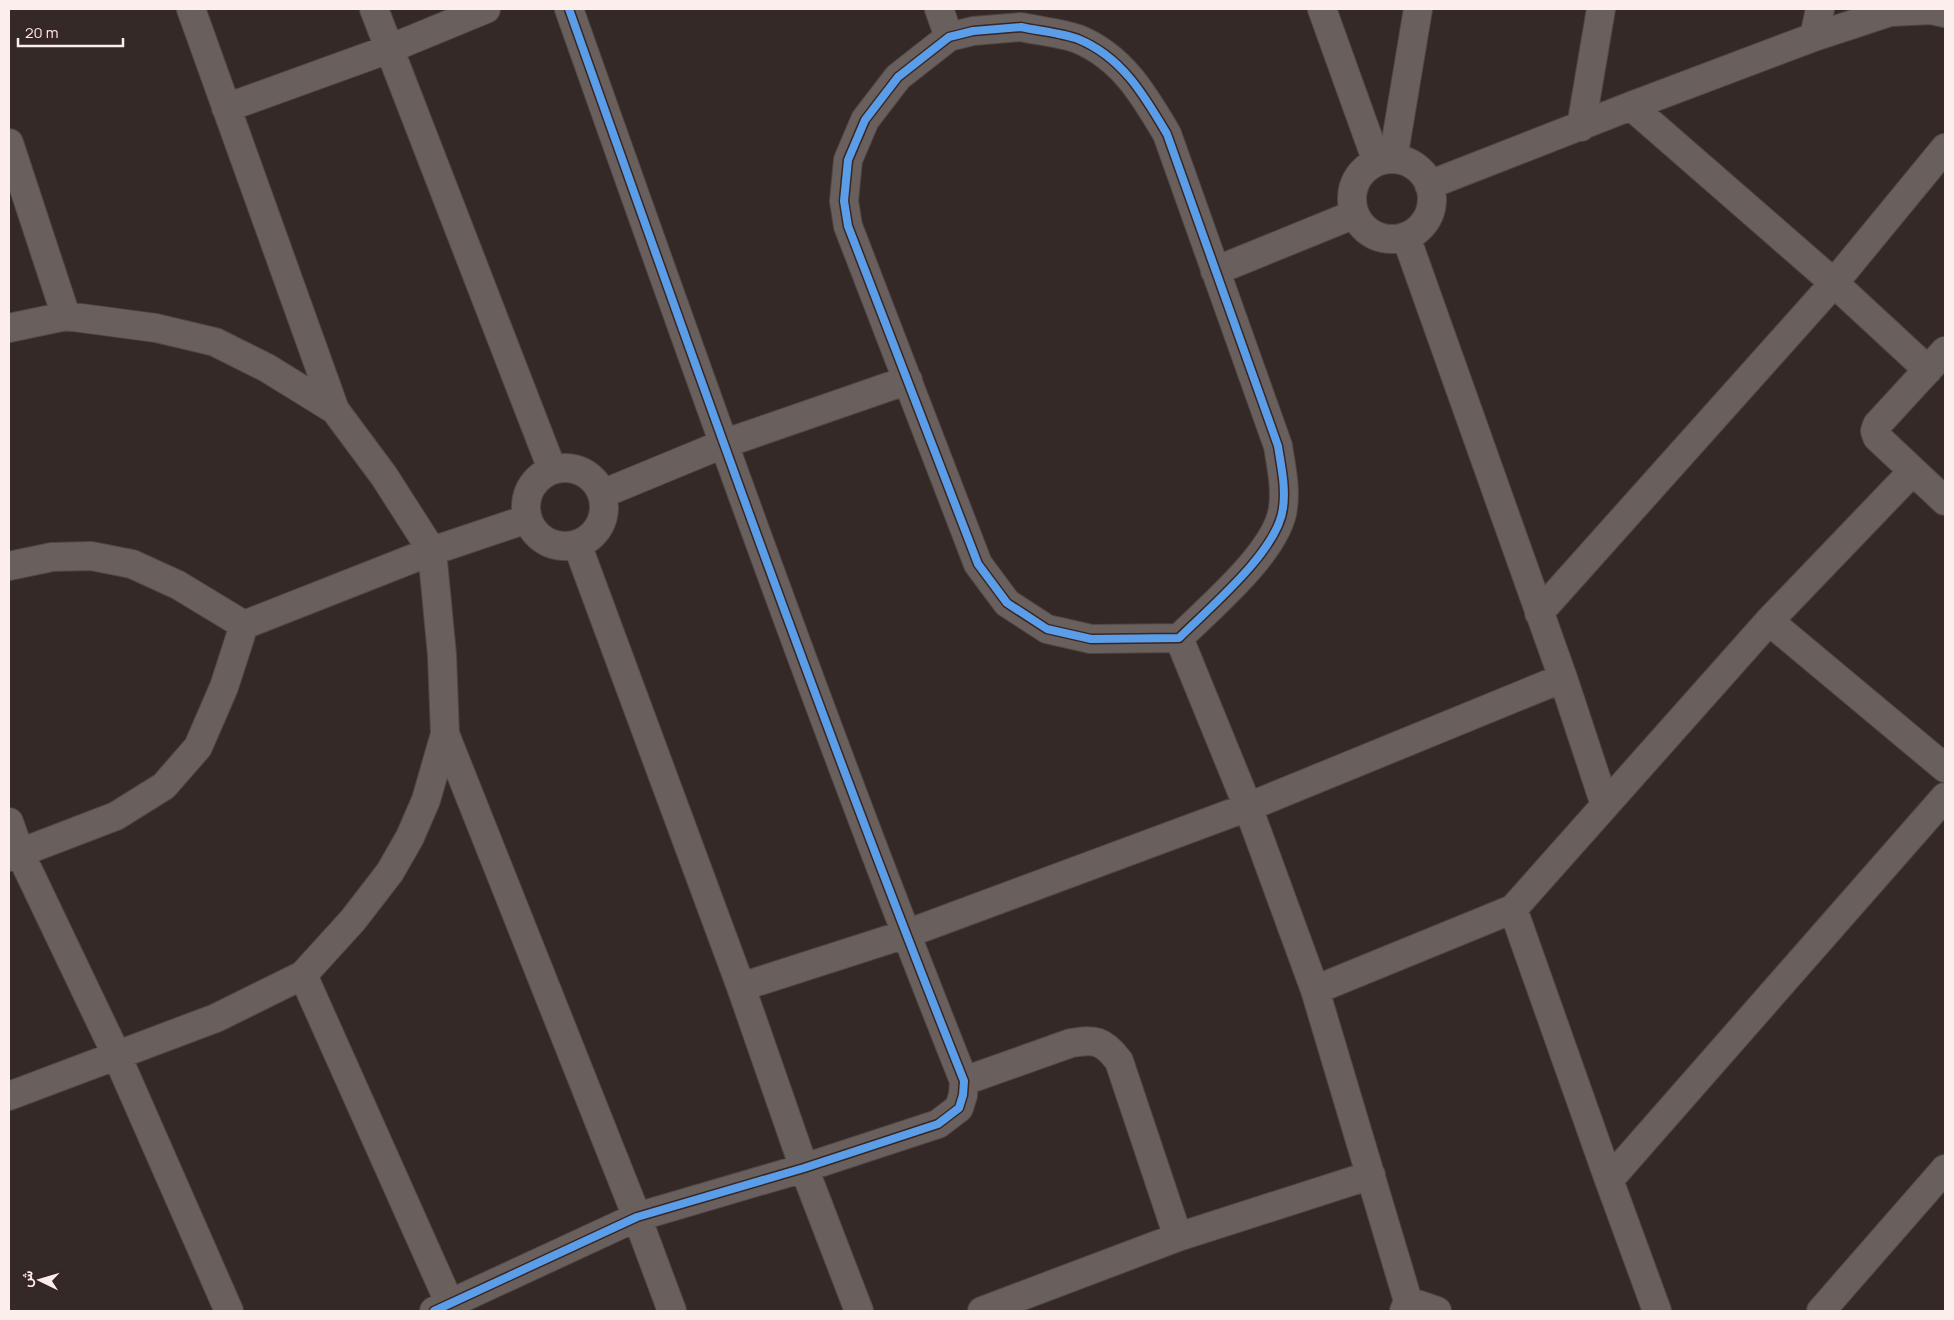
<svg xmlns="http://www.w3.org/2000/svg" width="1954" height="1320" viewBox="0 0 1954 1320" font-family="Manrope,Vazirmatn,sans-serif">
	<style>
		.lines { fill: none; stroke-linecap: round; stroke-linejoin: round }
		.street-casing { stroke: #504745; stroke-width: 30 }
		.street { stroke: #69605e; stroke-width: 28 }
		.cycleway-casing { stroke: #392522; stroke-width: 11 }
		.cycleway { stroke: #5a9eea; stroke-width: 8 }
	</style>
	<rect width="100%" height="100%" fill="#342927"/>
	<g class="lines">
		<g class="street-casing">
			<path id="street" d="M191 9 335 410
				M374 9 552 469
				M939 9 949 37
				M1322 9 1377 162
				M1021 27C1039 31 1062 33 1078 39 1122 57 1144 95 1167 134L1278 446C1281 466 1286 487 1283 508 1278 551 1209 608 1179 638L1091 639 1047 629 1007 603 978 564 848 226 844 201 848 160 865 120 898 77 949 37 973 31Z
				M1814 37 1820 9
				M1631 106 1834 283 1928 370
				M226 108 389 49 486 9
				M1581 127 1601 9
				M9 143 66 316
				M1393 159 1418 9
				M1352 199a40 40 0 1 1 80 0a40 40 0 1 1-80 0Z
				M1429 185 1631 106 1814 37 1890 12 1931 10 1945 13
				M1406 237 1563 678 1605 805
				M1215 271 1355 214
				M9 328 66 316 156 328 215 342 267 368 335 410 384 476 432 551 442 655 445 734 426 800 410 837 390 872 353 920 303 975 216 1018 9 1096
				M1945 351 1877 425 1875 431 1877 437 1945 501
				M526 507a39 39 0 1 1 78 0a39 39 0 1 1-78 0Z
				M602 494 723 444 908 380
				M577 544 741 987 804 1168 859 1311
				M9 566 52 557 91 556 132 564 178 585 244 625 224 687 198 747 164 786 116 816 9 857
				M1539 613 1834 283 1945 148
				M1769 621 1945 768
				M244 625 432 551 527 519
				M1179 638 1248 807 1315 990 1408 1301 1404 1311
				M445 734 637 1217 672 1311
				M9 822 20 853 117 1056 229 1311
				M1513 909 1609 1180 1657 1311
				M303 975 453 1311
				M741 987 906 934 1248 807 1563 678
				M1315 990 1513 909 1769 621 1913 471
				M964 1081 1071 1043C1095 1039 1103 1040 1119 1061L1178 1237
				M1609 1180 1945 797
				M1408 1301 1437 1311
				M434 1311 637 1217 804 1168 938 1124 959 1108 963 1095 964 1081C823 727 696 368 569 9
				M982 1311 1178 1237 1371 1175
				M1821 1311 1945 1169"/>
		</g>
		<use href="#street" class="street"/>
		<g class="cycleway-casing">
			<path id="cycleway" d="M1021 27C1039 31 1062 33 1078 39 1122 57 1144 95 1167 134L1278 446C1281 466 1286 487 1283 508 1278 551 1209 608 1179 638L1091 639 1047 629 1007 603 978 564 848 226 844 201 848 160 865 120 898 77 949 37 973 31Z
				M434 1311 637 1217 804 1168 938 1124 959 1108 963 1095 964 1081C823 727 696 368 569 9"/>
		</g>
		<use href="#cycleway" class="cycleway"/>
	</g>
	<rect width="1954" height="1320" fill="none" stroke="#fbeeeb" stroke-width="20"/>
	<g transform="translate(40 1280) rotate(275)" stroke="#392522" stroke-width="4" paint-order="stroke">
	<path d="M0-4L9 19L0 12L-9 19Z" fill="#fbeeeb"/>
	<text y="-8" font-size="14" font-weight="bold" text-anchor="middle" fill="#fbeeeb">ش</text>
	</g>
	<path d="M18 38v8h105v-8" fill="none" stroke="#fbeeeb" stroke-width="2.5"/>
	<text x="25" y="38" font-size="15" fill="#fbeeeb" stroke="#392522" stroke-width="4" paint-order="stroke">20 m</text>
</svg>
